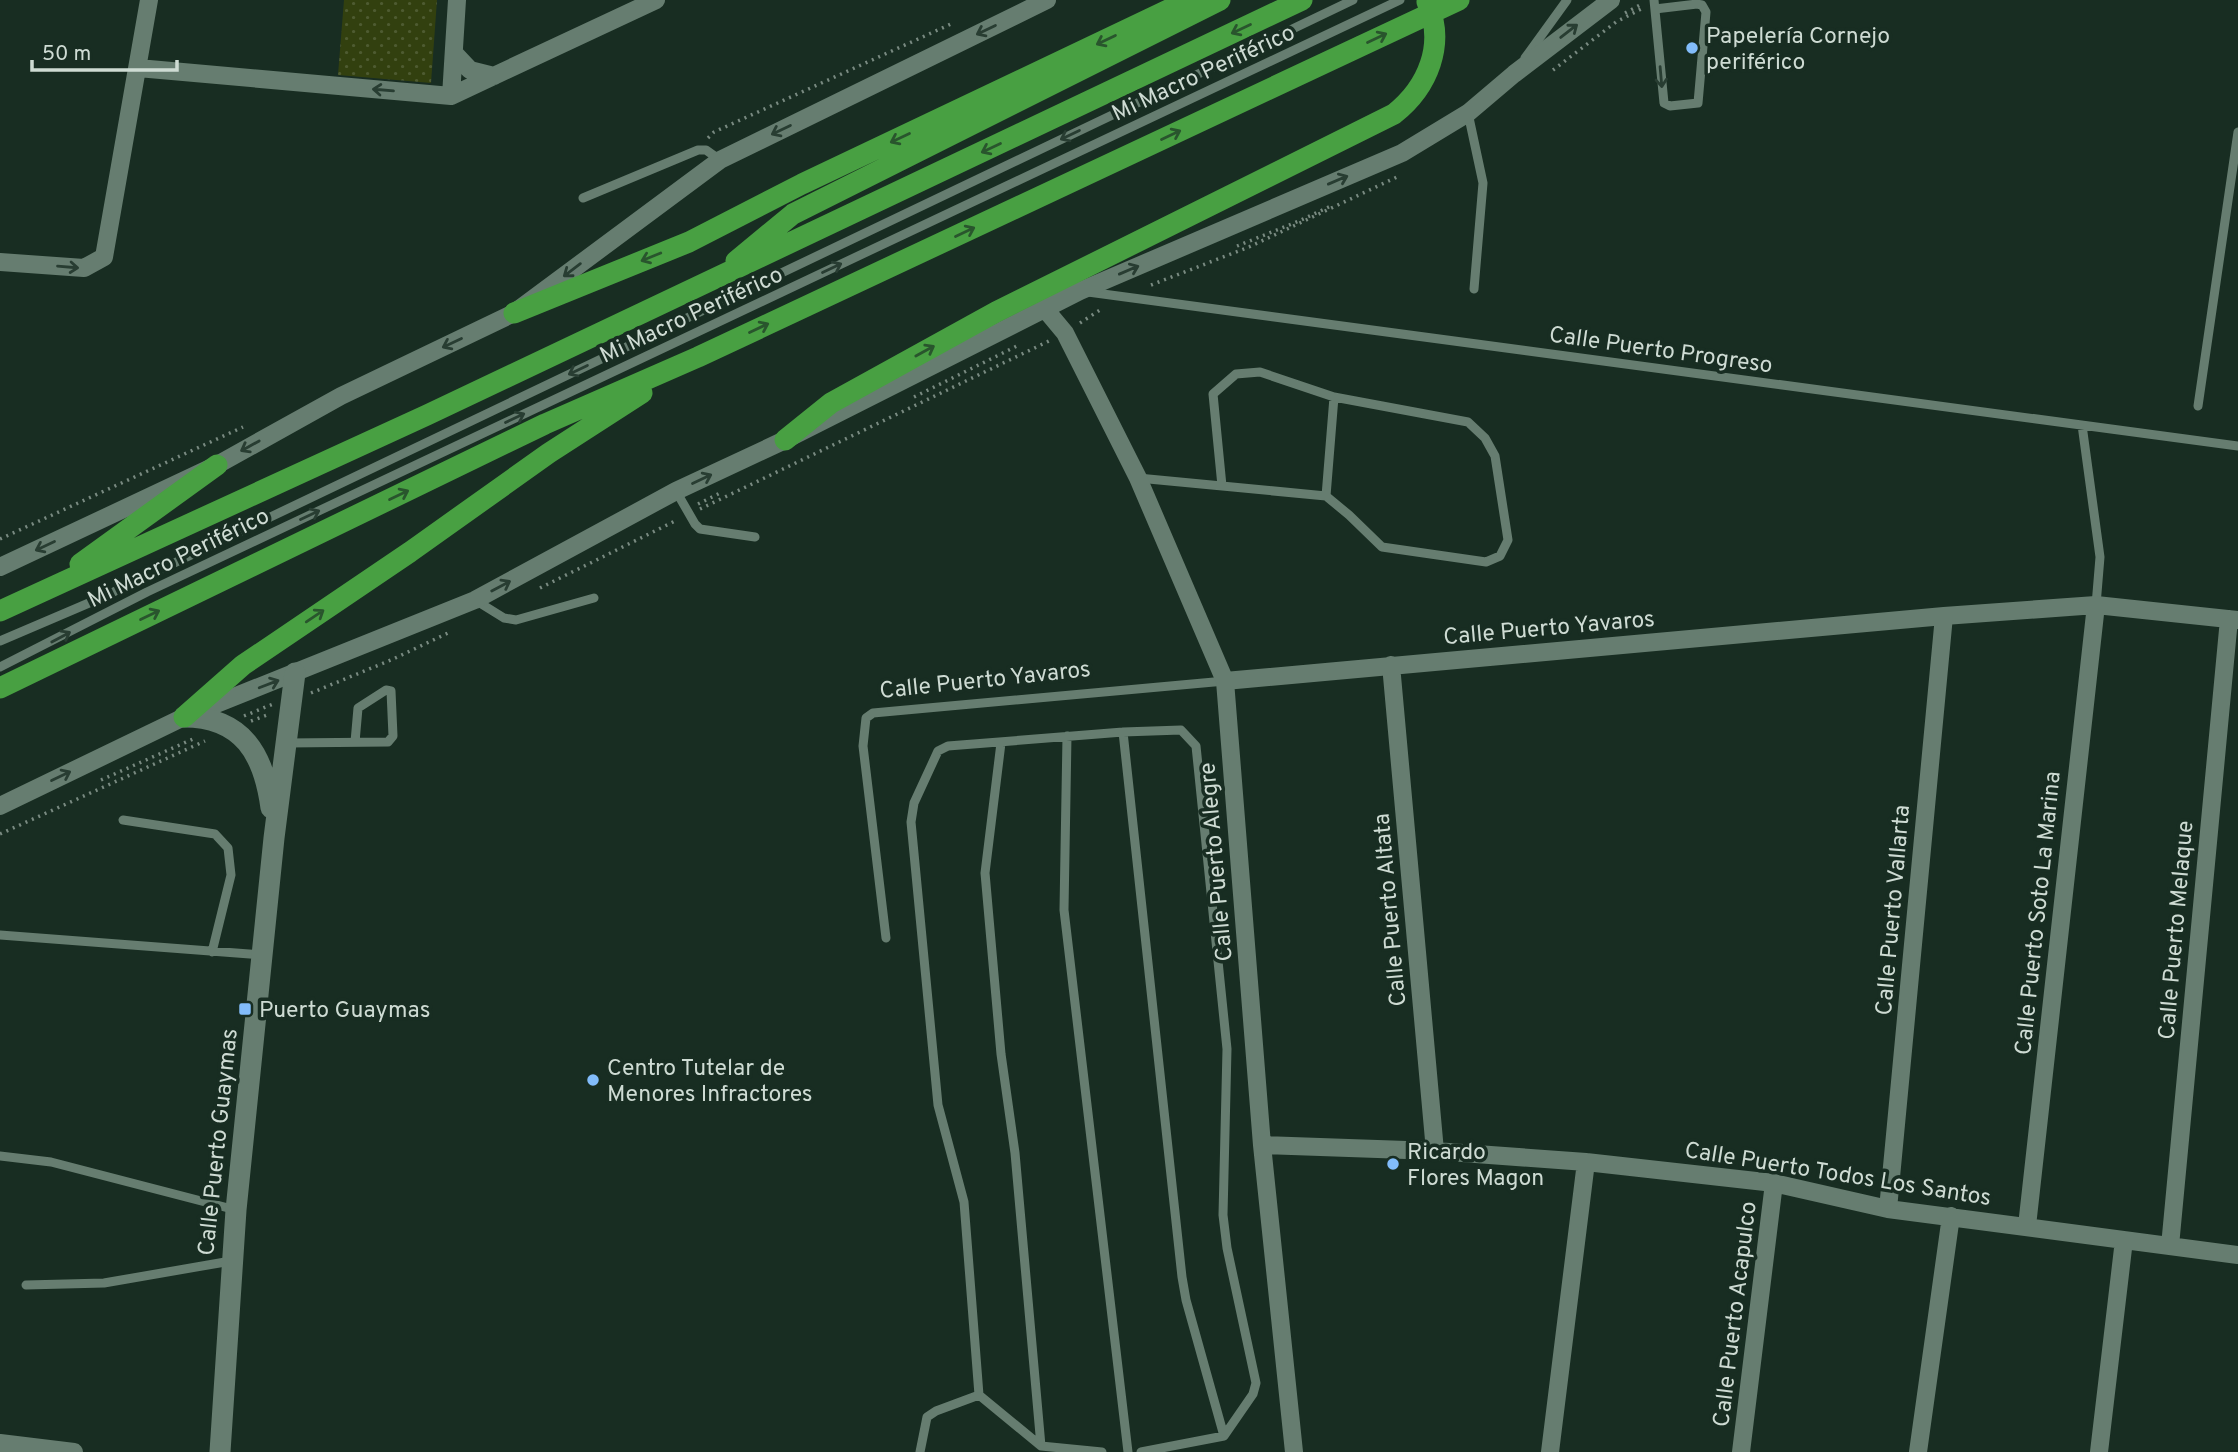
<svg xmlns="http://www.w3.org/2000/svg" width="2238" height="1452" viewBox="0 0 2238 1452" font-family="Overpass,sans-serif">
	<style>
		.park { fill: url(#park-dots) }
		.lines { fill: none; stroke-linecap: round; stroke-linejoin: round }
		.path { stroke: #798a81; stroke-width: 3.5; stroke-dasharray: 2 5; stroke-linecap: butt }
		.lane { stroke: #667d70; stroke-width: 9 }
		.street { stroke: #667d70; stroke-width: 18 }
		.secondary { stroke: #667d70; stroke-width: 21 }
		.highway { stroke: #48a042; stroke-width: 21 }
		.oneway { stroke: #29552d }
		.oneway2 { stroke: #283d32 }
		.poi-dot { fill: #82bcfa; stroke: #182d22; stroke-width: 2.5 }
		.labels { text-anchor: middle; stroke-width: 7; stroke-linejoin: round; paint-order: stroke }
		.poi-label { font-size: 23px; fill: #cedbd3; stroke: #182d22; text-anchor: start }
		.street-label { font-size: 23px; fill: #cedbd3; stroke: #182d22 }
	</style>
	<defs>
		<pattern id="park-dots" width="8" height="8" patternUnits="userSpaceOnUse" patternTransform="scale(1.75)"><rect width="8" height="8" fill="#32400f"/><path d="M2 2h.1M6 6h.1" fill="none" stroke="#4e5b31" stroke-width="1.8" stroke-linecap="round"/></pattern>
	</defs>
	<rect width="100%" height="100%" fill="#182d22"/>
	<path class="park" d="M344 0H437L431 83 338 75Z"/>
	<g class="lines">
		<path class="path" d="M1625 13 1640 5
			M1553 70 1616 22 1641 9
			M708 138 714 132 951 24
			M1237 246 1299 221 1333 205
			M1151 285 1249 247 1397 177
			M1080 323 1103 308
			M914 397 1017 346
			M698 504 722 492
			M700 509 1049 341
			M0 539 243 427
			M540 588 677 520
			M311 693 391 660 448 633
			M244 716 273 704
			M251 721 270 714
			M101 780 193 739
			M0 834 205 741"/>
		<path class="lane" d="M1654 0 1664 103 1670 106 1698 103 1706 12 1702 5 1697 4 1655 9
			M1525 58 1567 0
			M1468 113 1483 183 1474 289
			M583 198 698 150H706L720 160
			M1088 292 2238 446
			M2198 406 2238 132
			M2082 425 2100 557 2096 605
			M1138 478 1326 496 1349 515 1382 547 1486 562 1500 556 1508 540 1495 456 1485 438 1468 422 1334 397 1326 496
			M1222 486 1213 394 1236 374 1260 372 1334 397
			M676 491 695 524 700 529 755 537
			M475 600 504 618 516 620 594 598
			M0 641 103 597 1353 0
			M0 667 147 592 1400 0
			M1123 732 1182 1277 1186 1300 1224 1436
			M1067 736 1064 910 1128 1452
			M287 743 388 742 393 736 391 691 386 690 358 708 355 742
			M1001 743 985 873 1001 1054 1015 1153 1041 1446
			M123 820 215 834 228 848 231 875 212 952
			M0 935 262 955
			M886 938 863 746 866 718 873 713 1225 681
			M0 1156 51 1162 236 1210
			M26 1285 104 1283 231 1261
			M920 1452 927 1417 936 1411 979 1395
			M1102 1452 1041 1446 979 1395 964 1202 938 1105 911 822 914 803 938 751 948 746 1123 732 1181 730 1196 746 1227 1049 1223 1215 1227 1248 1256 1383 1253 1394 1224 1436 1141 1452"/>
		<path class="street" d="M454 53 470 70 494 76
			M138 68 451 96 656 0
			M451 96 457 0
			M0 262 84 268 104 257 149 0
			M1045 309 1065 333 1138 478 1225 681 1262 1145 1294 1452
			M0 567 217 465 341 396 514 313 720 160 1047 0
			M1391 665 1435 1151
			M1225 681 1944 616 2096 605 2238 620
			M0 806 184 717 475 600 676 491 785 440 1080 291 1402 153 1468 113 1514 74 1611 0
			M1262 1145 1435 1151 1586 1162 1774 1183 1888 1209 2238 1255
			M1888 1209 1944 616
			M2027 1226 2096 605
			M2170 1246 2229 619
			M0 1443 74 1452
			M1550 1452 1586 1162
			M1741 1452 1774 1183
			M1918 1452 1951 1216
			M2099 1452 2124 1240"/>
		<path class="secondary" d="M184 717C243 717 264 755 271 808
			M220 1452 236 1210 274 838 295 673"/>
		<path class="highway" d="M736 261 793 214 1220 0
			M514 313 689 242 802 184 1189 0
			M785 440 831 403 996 312 1394 114C1428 87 1446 44 1427 2
			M80 564 217 465
			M0 611 427 415 1302 0
			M0 688 545 424 698 357 1459 0
			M184 717 243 665 410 552 549 453 642 393"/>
	</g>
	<defs><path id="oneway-shaft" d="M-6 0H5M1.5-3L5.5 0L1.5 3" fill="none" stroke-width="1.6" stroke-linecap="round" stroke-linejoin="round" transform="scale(1.75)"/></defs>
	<g class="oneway">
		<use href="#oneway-shaft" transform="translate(1241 29) rotate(155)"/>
		<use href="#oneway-shaft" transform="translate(1377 38) rotate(-25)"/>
		<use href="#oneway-shaft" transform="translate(1106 40) rotate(154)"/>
		<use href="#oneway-shaft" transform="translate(1171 135) rotate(-25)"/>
		<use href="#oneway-shaft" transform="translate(900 138) rotate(155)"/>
		<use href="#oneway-shaft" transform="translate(991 148) rotate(155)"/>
		<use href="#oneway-shaft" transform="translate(965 232) rotate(-25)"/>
		<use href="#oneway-shaft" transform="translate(651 257) rotate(158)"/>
		<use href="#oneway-shaft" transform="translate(759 328) rotate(-25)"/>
		<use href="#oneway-shaft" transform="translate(925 351) rotate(-29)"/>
		<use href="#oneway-shaft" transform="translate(399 495) rotate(-26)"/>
		<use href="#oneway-shaft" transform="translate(150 615) rotate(-26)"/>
		<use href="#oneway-shaft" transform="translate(315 616) rotate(-34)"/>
	</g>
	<g class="oneway2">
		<use href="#oneway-shaft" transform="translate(986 30) rotate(154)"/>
		<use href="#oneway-shaft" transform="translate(1569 31) rotate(-38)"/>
		<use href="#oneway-shaft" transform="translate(1661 77) rotate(85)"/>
		<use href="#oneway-shaft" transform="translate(383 90) rotate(-175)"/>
		<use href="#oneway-shaft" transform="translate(781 130) rotate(154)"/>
		<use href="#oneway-shaft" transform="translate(1070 135) rotate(154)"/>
		<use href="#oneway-shaft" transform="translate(1338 180) rotate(-23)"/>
		<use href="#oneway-shaft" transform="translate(68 267) rotate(5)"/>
		<use href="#oneway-shaft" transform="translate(832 268) rotate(-25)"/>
		<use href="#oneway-shaft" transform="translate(572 270) rotate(143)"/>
		<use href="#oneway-shaft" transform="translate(1129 270) rotate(-23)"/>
		<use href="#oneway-shaft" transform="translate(452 343) rotate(155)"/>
		<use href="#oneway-shaft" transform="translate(578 370) rotate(154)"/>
		<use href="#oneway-shaft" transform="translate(515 418) rotate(-25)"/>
		<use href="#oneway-shaft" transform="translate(250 446) rotate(151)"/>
		<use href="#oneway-shaft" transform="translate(702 479) rotate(-25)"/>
		<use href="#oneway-shaft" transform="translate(310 515) rotate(-25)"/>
		<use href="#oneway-shaft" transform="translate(45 546) rotate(155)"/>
		<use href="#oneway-shaft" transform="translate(501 586) rotate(-28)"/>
		<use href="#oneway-shaft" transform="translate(61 637) rotate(-28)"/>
		<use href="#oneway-shaft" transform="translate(269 684) rotate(-21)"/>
		<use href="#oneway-shaft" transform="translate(61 776) rotate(-26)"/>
	</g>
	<g class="poi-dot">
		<circle cx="1692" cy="48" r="7"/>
		<rect x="238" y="1002" width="14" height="14" rx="3.5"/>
		<circle cx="593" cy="1080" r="7"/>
		<circle cx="1393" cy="1164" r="7"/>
	</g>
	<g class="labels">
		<g class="poi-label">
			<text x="1706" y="43">Papelería Cornejo<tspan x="1706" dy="26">periférico</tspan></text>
			<text x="259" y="1017">Puerto Guaymas</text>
			<text x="607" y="1075">Centro Tutelar de<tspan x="607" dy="26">Menores Infractores</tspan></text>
			<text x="1407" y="1159">Ricardo<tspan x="1407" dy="26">Flores Magon</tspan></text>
		</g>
		<g class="street-label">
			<text transform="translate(1203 72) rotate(-25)" y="8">Mi Macro Periférico</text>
			<text transform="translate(691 314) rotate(-25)" y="8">Mi Macro Periférico</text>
			<text transform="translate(1661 349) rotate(8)" y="8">Calle Puerto Progreso</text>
			<text transform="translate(178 557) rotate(-26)" y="8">Mi Macro Periférico</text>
			<text transform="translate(1549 627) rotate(-5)" y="8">Calle Puerto Yavaros</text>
			<text transform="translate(985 679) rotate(-6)" y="8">Calle Puerto Yavaros</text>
			<text transform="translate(1215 862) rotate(-95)" y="8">Calle Puerto Alegre</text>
			<text transform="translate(1389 910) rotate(-95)" y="8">Calle Puerto Altata</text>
			<text transform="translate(1892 910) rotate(-85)" y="8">Calle Puerto Vallarta</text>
			<text transform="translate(2037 913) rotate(-84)" y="8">Calle Puerto Soto La Marina</text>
			<text transform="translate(2175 930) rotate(-85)" y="8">Calle Puerto Melaque</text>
			<text transform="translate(217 1142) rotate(-84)" y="8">Calle Puerto Guaymas</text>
			<text transform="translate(1838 1173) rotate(9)" y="8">Calle Puerto Todos Los Santos</text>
			<text transform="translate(1734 1314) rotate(-83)" y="8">Calle Puerto Acapulco</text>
		</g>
	</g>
	<path d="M32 60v10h145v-10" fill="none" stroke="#cedbd3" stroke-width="3.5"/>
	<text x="42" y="60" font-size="21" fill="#cedbd3" stroke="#182d22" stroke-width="5" paint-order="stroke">50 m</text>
</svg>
